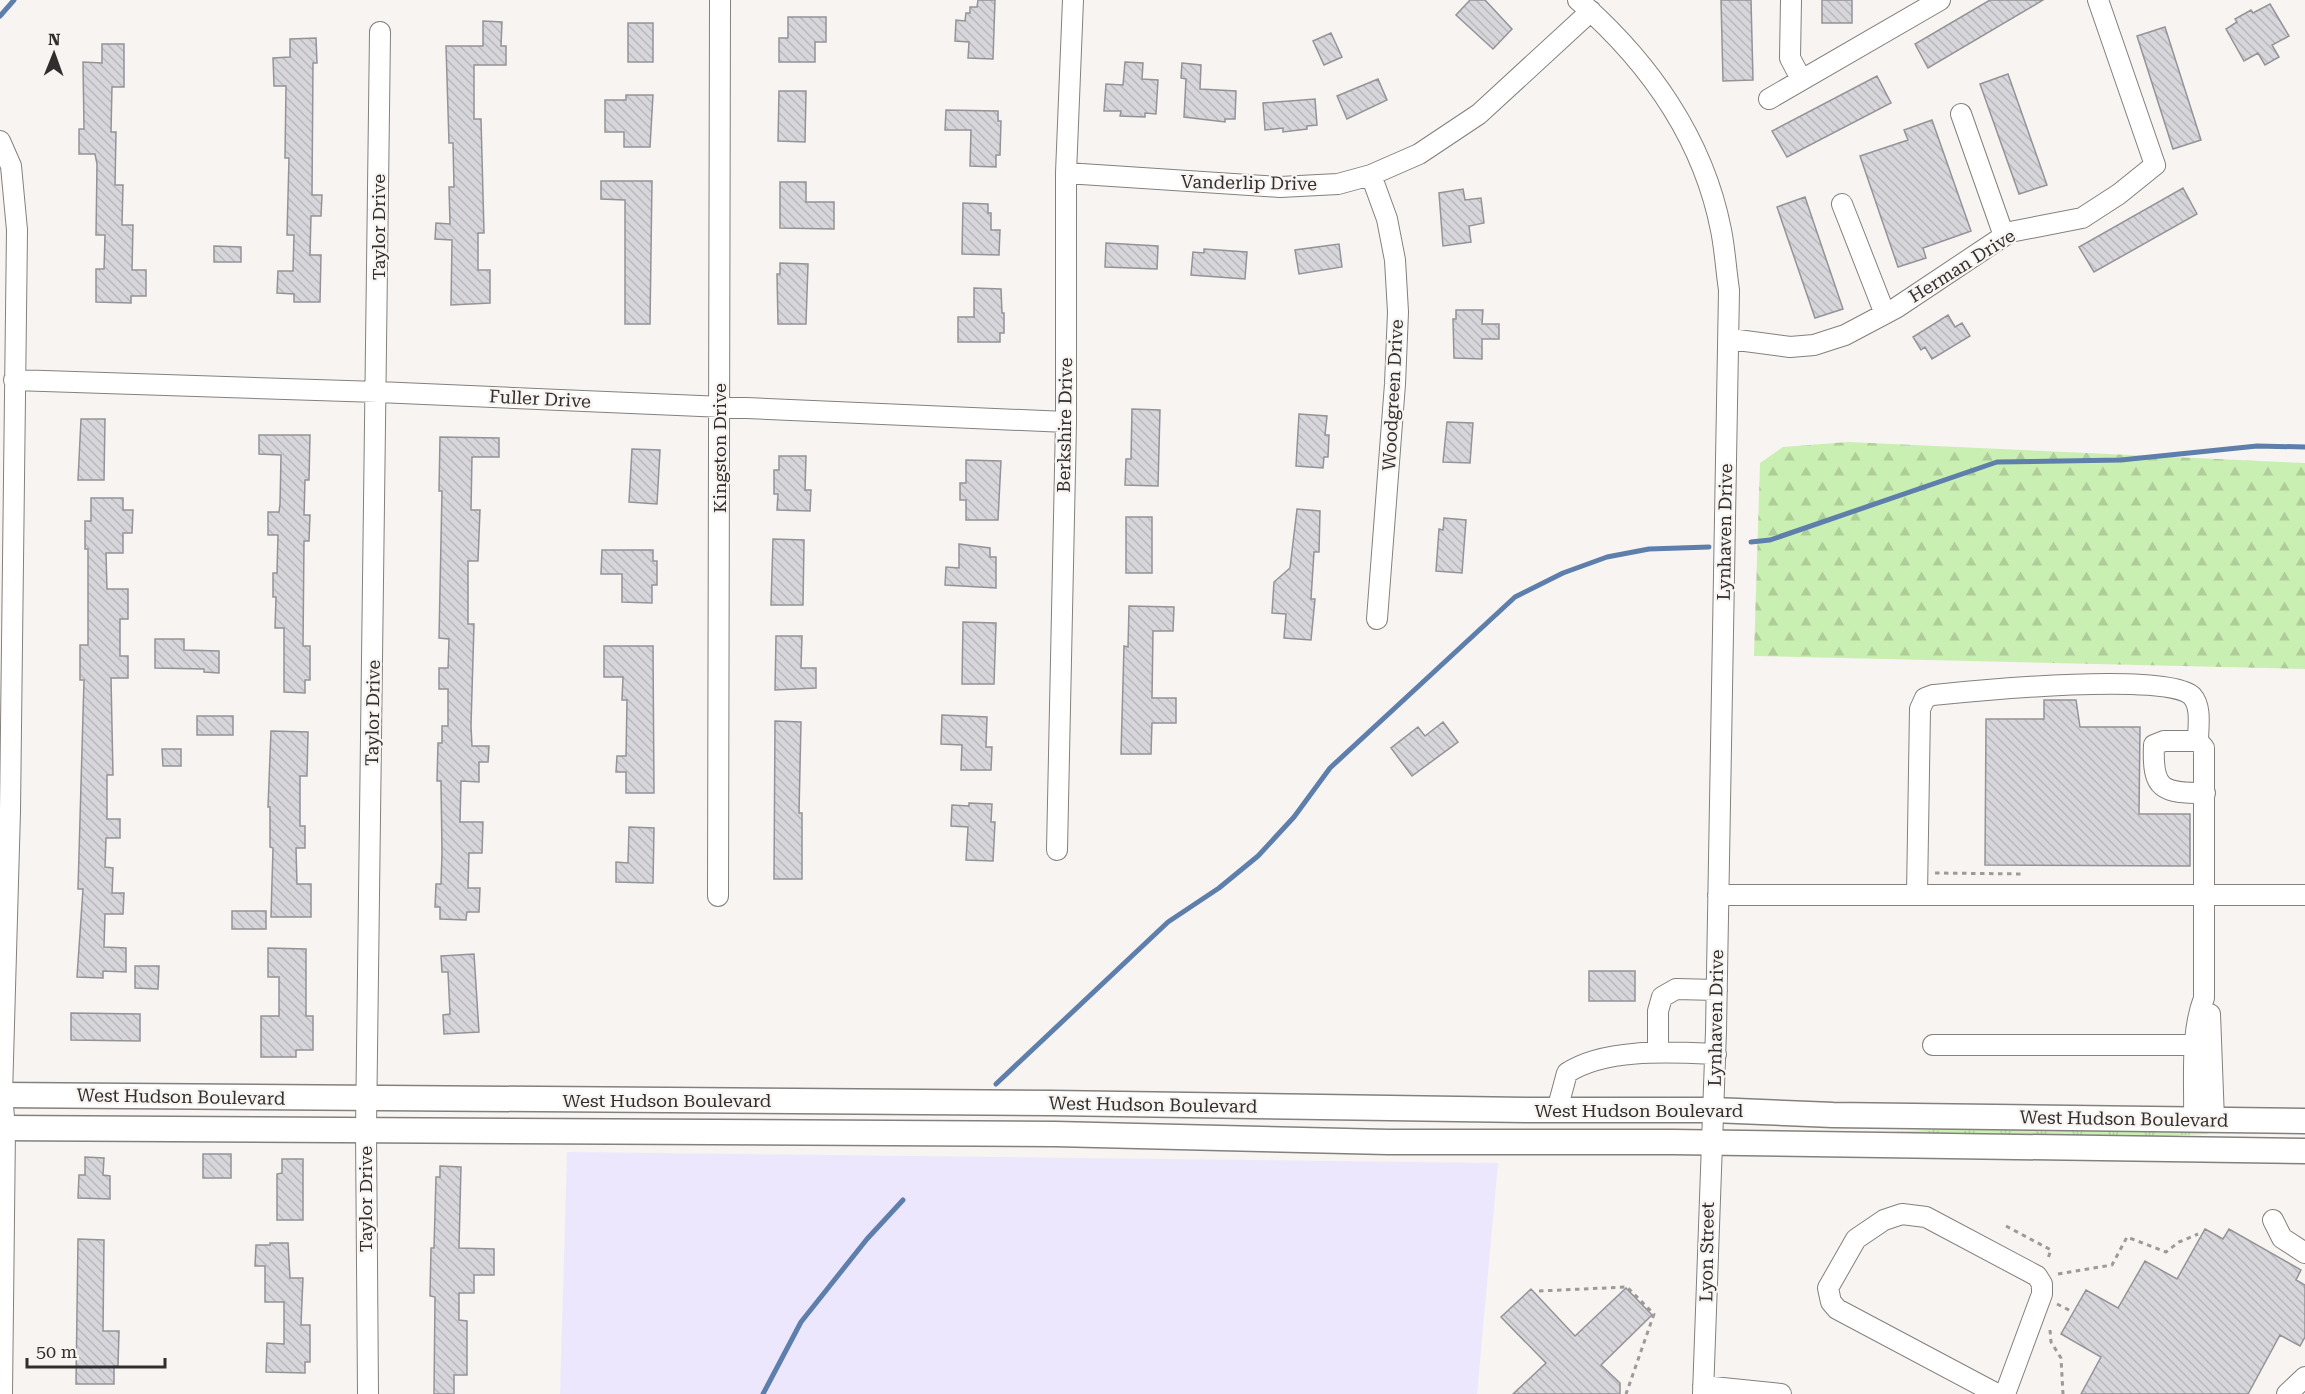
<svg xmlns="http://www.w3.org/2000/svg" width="2305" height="1394" viewBox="0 0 2305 1394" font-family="'Roboto Serif',serif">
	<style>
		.education { fill: #ede7fd }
		.grass { fill: url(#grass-tufts) }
		.forest { fill: url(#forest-firs) }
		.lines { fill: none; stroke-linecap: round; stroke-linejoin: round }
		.stream { stroke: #5e7fab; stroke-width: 5 }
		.building { fill: url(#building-back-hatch); stroke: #949397; stroke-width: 1.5 }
		.minor-casing { stroke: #83807d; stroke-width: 22 }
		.major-casing { stroke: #83807d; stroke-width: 27 }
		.path { stroke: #9d9a98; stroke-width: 3; stroke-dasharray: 4.5 4.5; stroke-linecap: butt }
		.minor { stroke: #fff; stroke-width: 20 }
		.major { stroke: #fff; stroke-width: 24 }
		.labels { text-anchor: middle; stroke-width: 4.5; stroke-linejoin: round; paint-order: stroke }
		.street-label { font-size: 18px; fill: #312f2e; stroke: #f8f4f1 }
	</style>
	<defs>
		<pattern id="grass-tufts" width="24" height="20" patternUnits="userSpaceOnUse" patternTransform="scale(1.5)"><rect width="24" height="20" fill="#caefb2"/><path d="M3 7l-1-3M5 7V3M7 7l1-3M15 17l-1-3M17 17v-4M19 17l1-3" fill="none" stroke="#aecd99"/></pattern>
		<pattern id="forest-firs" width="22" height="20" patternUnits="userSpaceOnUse" patternTransform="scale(1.5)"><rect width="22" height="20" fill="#caefb2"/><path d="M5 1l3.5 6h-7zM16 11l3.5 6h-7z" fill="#aecd99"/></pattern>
		<pattern id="building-back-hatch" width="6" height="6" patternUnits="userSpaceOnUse" patternTransform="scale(1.5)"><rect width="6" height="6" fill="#d7d6db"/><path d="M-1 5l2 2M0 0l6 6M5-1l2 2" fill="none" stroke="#b9b8bc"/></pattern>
	</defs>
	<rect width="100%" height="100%" fill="#f8f4f1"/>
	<path class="education" d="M567 1152 1498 1163 1477 1394H560Z"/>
	<path class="grass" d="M1945 1129 2209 1131 2208 1134 2086 1139 1874 1133Z"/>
	<path class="forest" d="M1848 442 2305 463V669L1754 656 1760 463 1783 447Z"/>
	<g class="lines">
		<path class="stream" d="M0 16 14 0
			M1751 542 1770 540 1997 462 2121 460 2257 446 2305 447
			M996 1084 1168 922 1219 888 1258 856 1294 817 1330 768 1515 597 1563 573 1607 557 1649 549 1709 547
			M763 1394 801 1322 867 1239 903 1200"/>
	</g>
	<path class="building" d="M978 0H995L993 59 968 58 969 42 955 41 956 20 965 21 966 13H970V7H977Z
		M1470 0H1485L1512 29 1493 49 1456 15Z
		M1721 0H1751L1753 80 1723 81Z
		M1822 0H1852V23H1822Z
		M1990 0H2043L1928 68 1915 44Z
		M2270 4 2289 36 2272 45 2279 57 2265 65 2258 53 2244 61 2226 29 2237 22 2235 19 2251 10 2253 13Z
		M788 17H826V42H815V62H779V38H788Z
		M483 21 502 22 501 46H506V65H474V119H481L484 233H478V270H490V303L451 305 452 240 435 239 436 223 450 224 449 187H454L453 143H449L446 46H483Z
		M628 23H653V62H628Z
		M2165 27 2201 140 2173 149 2137 36Z
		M1331 33 1342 57 1324 65 1313 41Z
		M316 38 317 63H313L312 195H322L321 216H311L310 255H321L320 302H294V294L277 293 278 271H293L294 235H287L289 158H285L286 86H274L273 58 290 57V39Z
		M102 44H124V87H112L111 132H116L115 185H123L122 225H133L132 270H146V296H131V303L96 302V269H104L105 235H96L97 164 95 154H79V129H84L83 62 102 63Z
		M1125 62 1143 63 1142 79 1158 80 1156 114 1145 113V117L1120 116 1121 111H1104L1106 84 1123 85Z
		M1182 63 1201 65 1200 89 1236 91 1235 119H1225V122L1184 117 1186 79 1181 78Z
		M2008 74 2047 185 2019 194 1980 84Z
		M1877 76 1891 103 1787 157 1772 131Z
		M1378 79 1387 100 1347 119 1337 96Z
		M779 91H806L805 142 778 141Z
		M626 95H653L650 147H624V132H605V100H626Z
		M1315 99 1317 125 1307 126V129L1283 132V128L1265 130 1263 103Z
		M946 110 998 111V121H1001L1000 155H996V167L970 166 971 130H945Z
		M1932 120 1971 231 1923 248 1926 258 1898 267 1860 156 1908 140 1904 130Z
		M601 181H652L650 324H625V200L601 199Z
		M780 182H806V202H834V229L780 228Z
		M2183 188 2197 214 2094 272 2079 247Z
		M1463 189 1465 200 1481 198 1484 223 1469 226 1471 242 1443 246 1439 193Z
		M1805 197 1843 309 1815 318 1777 207Z
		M963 203 988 204V213H991V230H1000L999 255 962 254Z
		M1106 243 1158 246 1157 269 1105 267Z
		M1339 244 1342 267 1299 274 1295 250Z
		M214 246 241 247V262H214Z
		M1204 249 1247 252 1245 279 1191 275 1193 252 1204 253Z
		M780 263 808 264 806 324H778L777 274H780Z
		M974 288 1001 289 1002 313H1004V333H1000V342H958V317H974Z
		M1456 310H1483L1482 324H1499V339H1482V359L1454 358 1453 319H1456Z
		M1948 315 1955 327 1962 323 1970 336 1932 359 1925 347 1921 350 1913 337Z
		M1132 409 1160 410 1158 486 1125 485 1126 459H1131Z
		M1299 414 1327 416 1325 435H1329L1328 457H1324L1323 468 1296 466Z
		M81 419H105L104 480H78Z
		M1447 422 1473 423 1470 463 1443 462Z
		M259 435H310L309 480H305L304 515H310L309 541H304L303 646H310V680H305V693L284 692V628H275L276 597H273V573H277L278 535H268V512H279L280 504 281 455 259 454Z
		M440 437 499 438V457H472L471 510H480L478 561H468V624H474L471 726 472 746H489L488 762H479V782L461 781 460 822H483L482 853H469L468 888H480L479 912H467L466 920 440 919V907H435L436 884H441L442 853 441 781H437L438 743H442V726H448V689H439V668H448L449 639 439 638 442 491H439Z
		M632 449 660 450 657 504 629 502Z
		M779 456H806L805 490H811L810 511 777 510 778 494H774V470H779Z
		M966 460 1001 461 998 520H966V500H960V483H966Z
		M91 498H123V510H133L132 533H123V553H106L107 589H128V619H120V656H128V678H111L113 775H107V819H120V838H106L105 867 113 868 112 893H124L123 914H105L104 947 126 948V972L103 971V978L77 977 83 889H78L84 680H80V645H88V549H85V521H91Z
		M1297 509 1320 511 1319 552H1314L1311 599H1315L1311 640 1284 638 1286 614 1272 613 1274 582 1290 568Z
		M1126 517H1152V573H1126Z
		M1444 518 1466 520 1462 573 1436 571 1439 529 1443 530Z
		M773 539 804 540 803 605H771Z
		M959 544 990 548V557H996V588L945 585 946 567 959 568Z
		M602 550H653V561H657V585H652V603L622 602V574H601Z
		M1129 606 1174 607 1173 631H1153L1152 698H1176V723H1152L1151 754H1121L1124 646 1128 647Z
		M963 622 996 623 994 684H962Z
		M776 636H802L801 668H816V688L775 690Z
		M155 639H184V650L219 651V673L204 672V669L155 668Z
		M604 646H653L654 793H626V772H616L617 756H626L627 700H622L623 677H604Z
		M2044 700H2076L2080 727H2140L2139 814H2190V866L1985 865 1986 719H2044Z
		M942 715 987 717 986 747H992L991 770H961L962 745 941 744Z
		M197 716H233V735H197Z
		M775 721 801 722 799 813H802V879H774Z
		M1443 722 1458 742 1412 776 1391 748 1418 727 1425 736Z
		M271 731 308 732 307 776H300V826H305V848H296L297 884H311V917H271L273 848 270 847V807H268Z
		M162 749H181V766H163Z
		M969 803 992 804 991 822H995L993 861 966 860 968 827 951 826 952 805 969 806Z
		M629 827 654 828 653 883 616 882V862L628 863Z
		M232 911H266V929H232Z
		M268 948 306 949V1016H313V1050H296V1057H261V1016H279V977H268Z
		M474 954 479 1032 444 1034 443 1015 450 1014 448 972H442L441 956Z
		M135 966H159L158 989 135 988Z
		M1589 971H1635V1001H1589Z
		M71 1013 140 1014V1041L71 1040Z
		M203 1154H231V1178H203Z
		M85 1157 104 1158 103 1175 110 1176V1199L78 1198 79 1175H85Z
		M282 1159H303V1220H277V1174L282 1173Z
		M440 1166 461 1167 459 1248 494 1249V1275H474V1293H459V1320L467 1321V1375H454V1394H434L435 1297 430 1296 431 1248H434L436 1177H440Z
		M2205 1229 2223 1239 2229 1229 2301 1270 2296 1280 2305 1285V1337L2300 1346 2280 1335 2248 1394H2081L2101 1357 2061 1334 2086 1290 2118 1308 2145 1261 2177 1279Z
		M78 1239 104 1240 103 1331H119L118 1366H114V1384H76Z
		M270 1243H288L290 1278H303L301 1325H310V1362H305V1373L266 1372 267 1343 284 1344V1302H265V1266H255L256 1245H270Z
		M1626 1288 1652 1315 1601 1365 1620 1383V1394H1513L1546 1363 1501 1317 1531 1289 1575 1336Z"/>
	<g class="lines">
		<g class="minor-casing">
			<path id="minor" d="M1578 0C1648 61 1703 138 1721 230 1725 250 1726 270 1729 290L1716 1031 1703 1394
				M1791 0 1790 58 1801 79
				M1769 99 1940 0
				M1961 114 2004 236
				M0 141 11 166 17 230 10 811 2 1095 5 1128 2 1394
				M1066 173 1280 187 1338 184 1371 175 1419 154 1479 114 1591 11
				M1371 175 1387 219 1395 260 1398 312 1395 384 1377 619
				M1842 204 1885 314
				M1730 339 1790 347 1814 345 1845 335 1896 308 2010 232 2082 218 2119 194 2155 165 2098 0
				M14 380 378 392 1066 422
				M1057 850 1066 422V173L1073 0
				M1718 895H2305
				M1917 895 1920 709 1925 698 1933 695C1973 691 2169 671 2192 696 2202 707 2198 727 2198 741
				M718 896 720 0
				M2210 1014 2214 1120
				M1933 1045H2196
				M1658 1051V1011L1662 997 1676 989 1717 990
				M1557 1110 1567 1073C1605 1048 1670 1052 1716 1054
				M2194 1120C2195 1081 2190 1034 2204 998V748L2198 741H2164L2154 745C2152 790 2162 793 2205 793
				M2273 1220 2282 1238 2305 1253
				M1703 1386 1781 1394
				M368 1394 366 1130 380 32
				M1997 1394 1837 1309 1831 1302 1828 1288 1856 1239 1884 1220 1902 1214 1926 1217 2037 1276 2042 1284V1294L2005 1394
				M2287 1394 2305 1377"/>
		</g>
		<g class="major-casing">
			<path id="major" d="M0 1095 1052 1103 1531 1110H1713L1833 1115 2305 1121
				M0 1128 1055 1134 1388 1142H1672L2305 1151"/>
		</g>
		<path class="path" d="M1935 873 2025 874
			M2006 1226 2051 1250 2047 1261
			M2058 1274 2112 1265 2127 1237 2166 1252 2179 1242 2198 1234
			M1539 1291 1627 1287 1654 1314 1626 1394
			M2057 1304 2073 1312
			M2050 1330 2051 1342 2061 1358 2063 1394"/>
		<use href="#minor" class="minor"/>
		<use href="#major" class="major"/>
	</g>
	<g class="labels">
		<g class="street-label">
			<text transform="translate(1249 183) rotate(1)" y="6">Vanderlip Drive</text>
			<text transform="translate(379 227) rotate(-90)" y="6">Taylor Drive</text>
			<text transform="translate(1962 266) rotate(-32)" y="6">Herman Drive</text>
			<text transform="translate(1393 395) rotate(-87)" y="6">Woodgreen Drive</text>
			<text transform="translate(540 399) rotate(3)" y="6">Fuller Drive</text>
			<text transform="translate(1065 425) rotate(-89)" y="6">Berkshire Drive</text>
			<text transform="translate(720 448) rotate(-90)" y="6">Kingston Drive</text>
			<text transform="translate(1725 532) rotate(-89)" y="6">Lynhaven Drive</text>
			<text transform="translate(373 713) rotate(-89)" y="6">Taylor Drive</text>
			<text transform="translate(1716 1018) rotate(-89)" y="6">Lynhaven Drive</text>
			<text transform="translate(181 1097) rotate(1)" y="6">West Hudson Boulevard</text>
			<text x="667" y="1107">West Hudson Boulevard</text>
			<text transform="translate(1153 1105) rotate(1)" y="6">West Hudson Boulevard</text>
			<text x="1639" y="1117">West Hudson Boulevard</text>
			<text transform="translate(2124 1119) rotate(1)" y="6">West Hudson Boulevard</text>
			<text transform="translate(366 1199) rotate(-90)" y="6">Taylor Drive</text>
			<text transform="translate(1707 1252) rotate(-89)" y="6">Lyon Street</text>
		</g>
	</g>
	<g transform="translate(54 54) rotate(1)" stroke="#f8f4f1" stroke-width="4.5" paint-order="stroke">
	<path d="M0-4.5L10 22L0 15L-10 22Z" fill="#312f2e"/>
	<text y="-9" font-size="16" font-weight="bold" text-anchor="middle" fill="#312f2e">N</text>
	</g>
	<path d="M27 1358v9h138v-9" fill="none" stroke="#312f2e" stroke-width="3"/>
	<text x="36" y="1358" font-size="18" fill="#312f2e" stroke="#f8f4f1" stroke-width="4.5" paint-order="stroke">50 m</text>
</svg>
